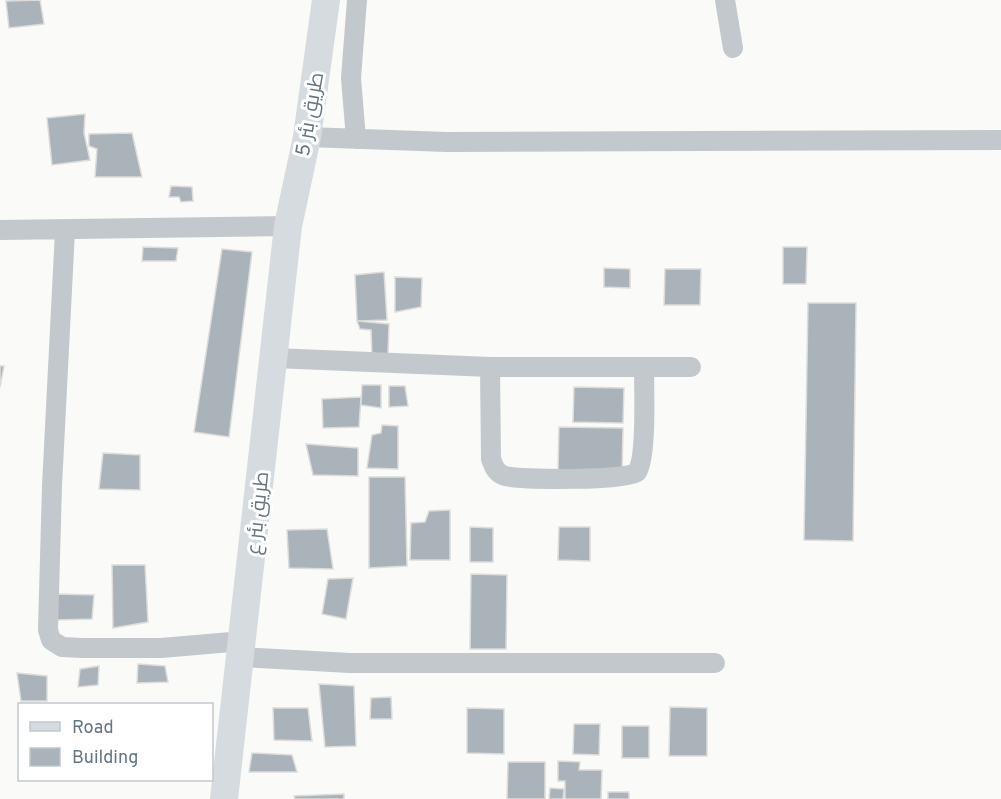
<svg xmlns="http://www.w3.org/2000/svg" width="1001" height="799" viewBox="0 0 1001 799" font-family="Overpass,Cairo,sans-serif">
	<style>
		.building { fill: #aab3b9; stroke: #dcdcda; stroke-width: 1.5 }
		.lines { fill: none; stroke-linecap: round; stroke-linejoin: round }
		.street { stroke: #c3c8cc; stroke-width: 20 }
		.secondary { stroke: #d6dbdf; stroke-width: 28 }
		.labels { text-anchor: middle; stroke-width: 6; stroke-linejoin: round; paint-order: stroke }
		.street-label { font-size: 20px; fill: #657683; stroke: #fff }
	</style>
	<rect width="100%" height="100%" fill="#fafaf8"/>
	<path class="building" d="M40 0 44 24 9 28 6 1Z
		M85 114 84 133 90 160 52 165 47 118Z
		M132 133 142 177H95L97 149 89 146V134Z
		M171 186 192 187 193 201 181 202 179 197H169Z
		M143 247 178 248 176 261H142Z
		M783 247H807L806 284H783Z
		M222 249 252 252 229 437 194 432Z
		M604 268 630 269V288L604 287Z
		M665 269H701L700 305H664Z
		M384 272 387 320 357 321 355 275Z
		M395 277 422 278 421 307 395 312Z
		M808 303H856L853 541 804 540Z
		M357 321 389 324 388 354 372 355 371 330 360 329Z
		M0 366H4L0 387Z
		M362 385H381V408L361 405Z
		M389 386H405L408 406 389 407Z
		M574 387 624 388 623 423 573 422Z
		M361 397 359 427 323 428 322 399Z
		M382 425 398 426V469L367 468 372 435 381 433Z
		M559 427 623 428 622 472 558 471Z
		M306 444 358 448V476L313 475Z
		M103 453 140 455V490L99 489Z
		M369 477H405L407 566 369 568Z
		M450 510V560H410L411 523 425 522 429 511Z
		M470 527 493 528V562H470Z
		M559 527H590V561L558 560Z
		M327 529 333 569 289 568 287 530Z
		M112 565H145L148 622 113 628Z
		M471 574 507 575 506 649H470Z
		M353 578 346 619 322 614 328 579Z
		M56 594 94 595 92 619 55 620Z
		M138 664 165 666 168 682 137 683Z
		M99 666 98 685 78 687 80 669Z
		M17 673 47 676V701H21Z
		M319 684 354 686 356 746 325 747Z
		M391 697 392 719H370L371 698Z
		M670 707 707 708V756H669Z
		M273 708H308L312 741 274 740Z
		M467 708 504 709V754L467 753Z
		M574 724H600L599 755 573 754Z
		M622 726H649V758H622Z
		M252 753 292 755 297 772H249Z
		M558 761 580 762 579 770H602L601 799H565V781H558Z
		M508 762H545V799H507Z
		M550 788 564 789 563 799H549Z
		M608 792H629V799H608Z
		M344 794V799H295L294 796Z"/>
	<g class="lines">
		<path class="street" d="M725 0 733 48
			M307 137 447 142 1001 140
			M356 139 351 78 357 0
			M0 230 288 226
			M65 231 52 486 48 630 51 640 62 647 82 648H161L243 641
			M274 358 490 367H691
			M490 367 491 459C494 467 496 473 505 476 519 480 629 481 637 472 647 458 644 387 644 367
			M241 657 350 663H715"/>
		<path class="secondary" d="M224 799 288 226 307 137 326 0"/>
	</g>
	<g class="labels">
		<g class="street-label">
			<text transform="translate(309 114) rotate(-80)" y="7">طريق بئر 5</text>
			<text transform="translate(257 513) rotate(-84)" y="7">طريق بئر ع</text>
		</g>
	</g>
	<rect x="18" y="703" width="195" height="78" fill="#ffffff" stroke="#c1c8cd" stroke-width="1.5"/>
	<rect x="30" y="722" width="30" height="9" fill="#d6dbdf" stroke="#c1c8cd" stroke-width="1.5"/>
	<text x="72" y="733" font-size="18" fill="#657683">Road</text>
	<rect x="30" y="748" width="30" height="18" fill="#aab3b9" stroke="#c1c8cd" stroke-width="1.5"/>
	<text x="72" y="763" font-size="18" fill="#657683">Building</text>
</svg>
